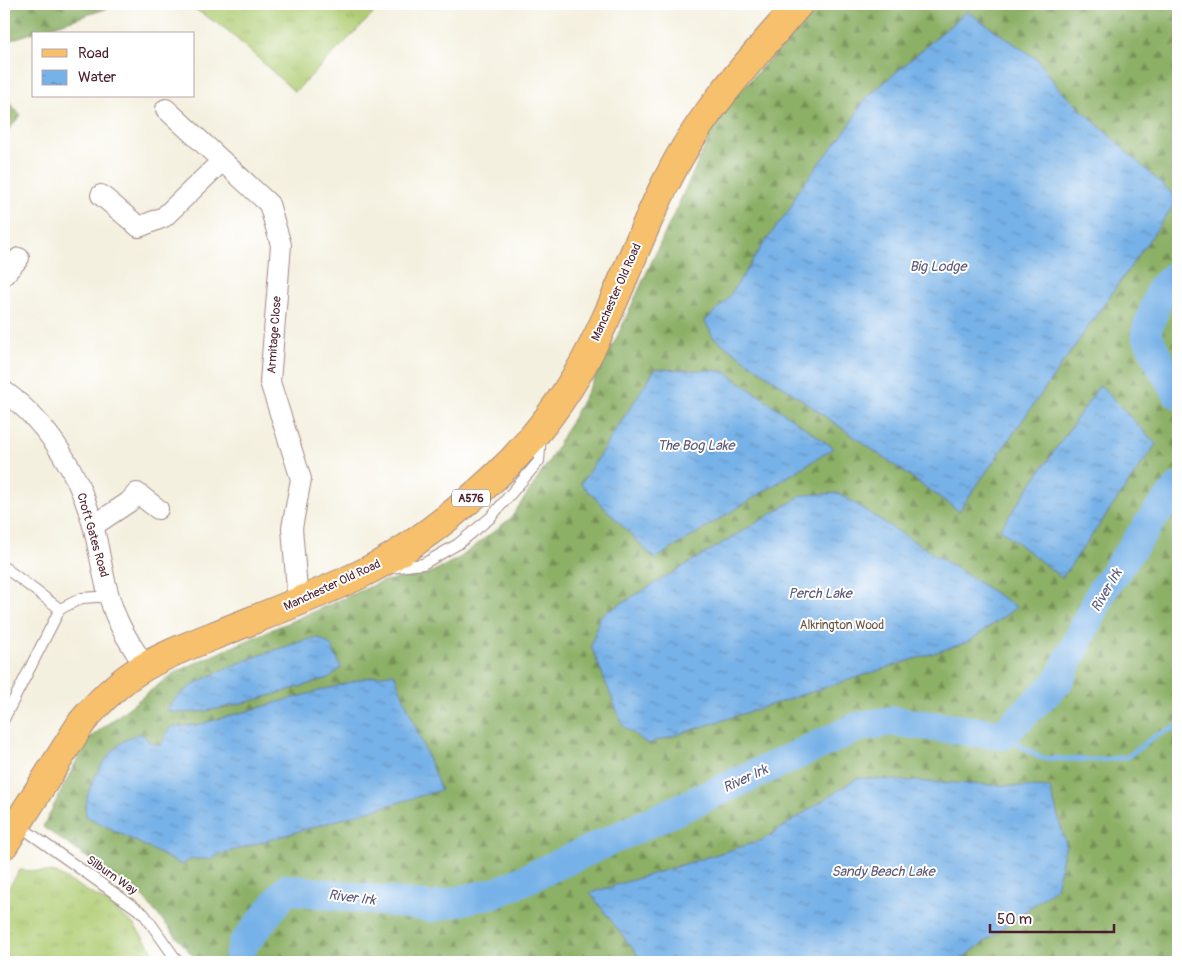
<svg xmlns="http://www.w3.org/2000/svg" width="1182" height="966" viewBox="0 0 1182 966" font-family="Pangolin,sans-serif">
	<style>
		.grass { fill: url(#grass-tufts); stroke: #7d7650 }
		.forest { fill: url(#forest-firs); stroke: #6b6848 }
		.water { fill: url(#water-ripples); stroke: #606889 }
		.lines { fill: none; stroke-linecap: round; stroke-linejoin: round }
		.stream { stroke: #76b1e7; stroke-width: 5 }
		.river { stroke: #76b1e7; stroke-width: 30 }
		.service-casing { stroke: #9f8885; stroke-width: 12 }
		.minor-casing { stroke: #9f8885; stroke-width: 22 }
		.primary-casing { stroke: #9f8885; stroke-width: 30 }
		.service { stroke: #fff; stroke-width: 10 }
		.minor { stroke: #fff; stroke-width: 20 }
		.primary { stroke: #f7c06c; stroke-width: 28 }
		.labels { text-anchor: middle; stroke-width: 4; stroke-linejoin: round; paint-order: stroke }
		.shield { fill: #fff; stroke: #80626b; stroke-width: 1 }
		.shield-label { font-size: 11px; font-weight: bold; fill: #4a1f2b }
		.street-label { font-size: 12px; fill: #4a1f2b; stroke: #fff }
		.park-label { font-size: 12px; fill: #695341; stroke: #fff }
		.water-label { font-size: 14px; font-style: italic; fill: #5c5976; stroke: #fff }
	</style>
	<defs>
		<pattern id="grass-tufts" width="24" height="20" patternUnits="userSpaceOnUse" patternTransform="scale(1.25)"><rect width="24" height="20" fill="#b0cd74"/><path d="M3 7l-1-3M5 7V3M7 7l1-3M15 17l-1-3M17 17v-4M19 17l1-3" fill="none" stroke="#99b065"/></pattern>
		<pattern id="forest-firs" width="22" height="20" patternUnits="userSpaceOnUse" patternTransform="scale(1.25)"><rect width="22" height="20" fill="#8cb066"/><path d="M5 1l3.5 6h-7zM16 11l3.5 6h-7z" fill="#748f54"/></pattern>
		<pattern id="water-ripples" width="26" height="14" patternUnits="userSpaceOnUse" patternTransform="scale(1.25)"><rect width="26" height="14" fill="#76b1e7"/><path d="M2 4q2-2 4 0t4 0M15 11q2-2 4 0t4 0" fill="none" stroke="#638fbb"/></pattern>
	</defs>
	<rect width="100%" height="100%" fill="#fff"/>
	<filter id="ink" filterUnits="userSpaceOnUse"><feTurbulence type="fractalNoise" baseFrequency=".02" numOctaves="2"/><feDisplacementMap in="SourceGraphic" scale="10" xChannelSelector="R" yChannelSelector="G"/><feConvolveMatrix kernelMatrix="1 2 1 2 8 2 1 2 1" color-interpolation-filters="sRGB"/></filter>
	<filter id="wash" filterUnits="userSpaceOnUse"><feTurbulence type="fractalNoise" baseFrequency=".0096" numOctaves="4" result="noise"/><feDisplacementMap in="SourceGraphic" scale="20" xChannelSelector="R" yChannelSelector="G"/><feGaussianBlur stdDeviation="1.12" result="paint"/><feColorMatrix in="noise" values="0 0 0 0 0 0 0 0 0 0 0 0 0 0 0 0 0 1.4 0 .05"/><feComposite in="paint" operator="in"/></filter>
	<g filter="url(#wash)">
		<rect width="100%" height="100%" fill="#f4f0df"/>
		<path class="grass" d="M187 4H383L295 92 226 29Z
			M20 870 56 873 108 903 134 925 161 962H31L18 955 12 962H4V895Z"/>
		<path class="forest" d="M4 4H121L4 42Z
			M821 4H1178V962H198L140 894 43 827 87 740 175 672 383 581 428 574 461 557 511 518 548 463 616 339 722 110Z
			M4 97 21 115 4 135Z"/>
		<path class="water" d="M967 11 1038 60 1059 89 1178 199 959 511 713 337 705 321 726 301 762 246 791 207 797 192 849 126 865 99Z
			M655 369 724 371 834 448 655 559 581 484Z
			M1100 385 1156 444 1062 578 1000 529Z
			M838 493 1017 607 968 642 648 744 623 726 591 646 600 616 803 495Z
			M317 637 332 646 341 668 329 678C297 687 194 723 167 710 183 677 282 647 317 637Z
			M394 673 441 790 224 853 211 859H191L182 865 86 816C80 791 115 733 143 734L148 741 160 746 170 727 197 725 365 678Z
			M857 778 1050 788 1066 844 1056 888 958 962H643L590 893 763 840Z"/>
		<g class="lines">
			<path class="stream" d="M1002 735 1041 758 1099 760 1127 757 1155 736 1178 726"/>
			<path class="river" d="M1178 273 1161 289 1146 333 1163 369 1178 394
				M238 962 242 946 287 889 432 907 498 892 858 727 891 721 1002 735 1058 682 1103 589 1153 518 1178 488"/>
		</g>
	</g>
	<g filter="url(#ink)">
		<g class="lines">
			<g class="service-casing">
				<path id="service" d="M4 567 60 609 82 598 111 596
					M390 568 423 564 458 544 490 518 539 461 541 436
					M4 719 60 609
					M17 824 144 914 178 962"/>
			</g>
			<g class="minor-casing">
				<path id="minor" d="M166 109 269 204 281 245 270 382 301 479 292 528 298 602
					M101 195 139 227 164 217 222 161
					M4 275 19 258
					M4 391C49 424 80 474 94 529 101 558 105 593 118 621 125 637 136 652 145 667
					M93 526 129 502 137 493 158 509"/>
			</g>
			<g class="primary-casing">
				<path id="primary" d="M4 845 82 722C98 703 116 685 136 672 161 656 190 645 218 634 265 615 313 597 359 575 409 551 455 514 496 476 527 447 556 410 578 373 618 304 640 227 679 158 711 101 757 53 799 4"/>
			</g>
			<use href="#service" class="service"/>
			<use href="#minor" class="minor"/>
			<use href="#primary" class="primary"/>
		</g>
	</g>
	<g class="labels">
		<rect class="shield" x="452" y="489.5" width="38" height="17" rx="4"/>
		<g class="shield-label">
			<text x="471" y="502">A576</text>
		</g>
		<g class="street-label">
			<text transform="translate(616 292) rotate(-66)" y="4">Manchester Old Road</text>
			<text transform="translate(274 335) rotate(-86)" y="4">Armitage Close</text>
			<text transform="translate(93 535) rotate(74)" y="4">Croft Gates Road</text>
			<text transform="translate(332 585) rotate(-25)" y="4">Manchester Old Road</text>
			<text transform="translate(112 875) rotate(35)" y="4">Silburn Way</text>
		</g>
		<g class="park-label">
			<text x="842" y="629">Alkrington Wood</text>
		</g>
		<g class="water-label">
			<text x="938" y="271">Big Lodge</text>
			<text x="696" y="450">The Bog Lake</text>
			<text transform="translate(1106 590) rotate(-60)" y="5">River Irk</text>
			<text x="820" y="598">Perch Lake</text>
			<text transform="translate(745 778) rotate(-25)" y="5">River Irk</text>
			<text x="883" y="876">Sandy Beach Lake</text>
			<text transform="translate(352 897) rotate(7)" y="5">River Irk</text>
		</g>
	</g>
	<rect width="1182" height="966" fill="none" stroke="#fff" stroke-width="20"/>
	<rect x="32" y="32" width="162" height="65" fill="#ffffff" stroke="#b7a5aa"/>
	<rect x="42" y="49" width="25" height="8" fill="#f7c06c" stroke="#b7a5aa"/>
	<text x="78" y="58" font-size="15" fill="#4a1f2b">Road</text>
	<rect x="42" y="70" width="25" height="15" fill="url(#water-ripples)" stroke="#b7a5aa"/>
	<text x="78" y="82" font-size="15" fill="#4a1f2b">Water</text>
	<path d="M990 924v8h124v-8" fill="none" stroke="#4a1f2b" stroke-width="2.5"/>
	<text x="997" y="924" font-size="15" fill="#4a1f2b" stroke="#ffffff" stroke-width="4" paint-order="stroke">50 m</text>
</svg>
